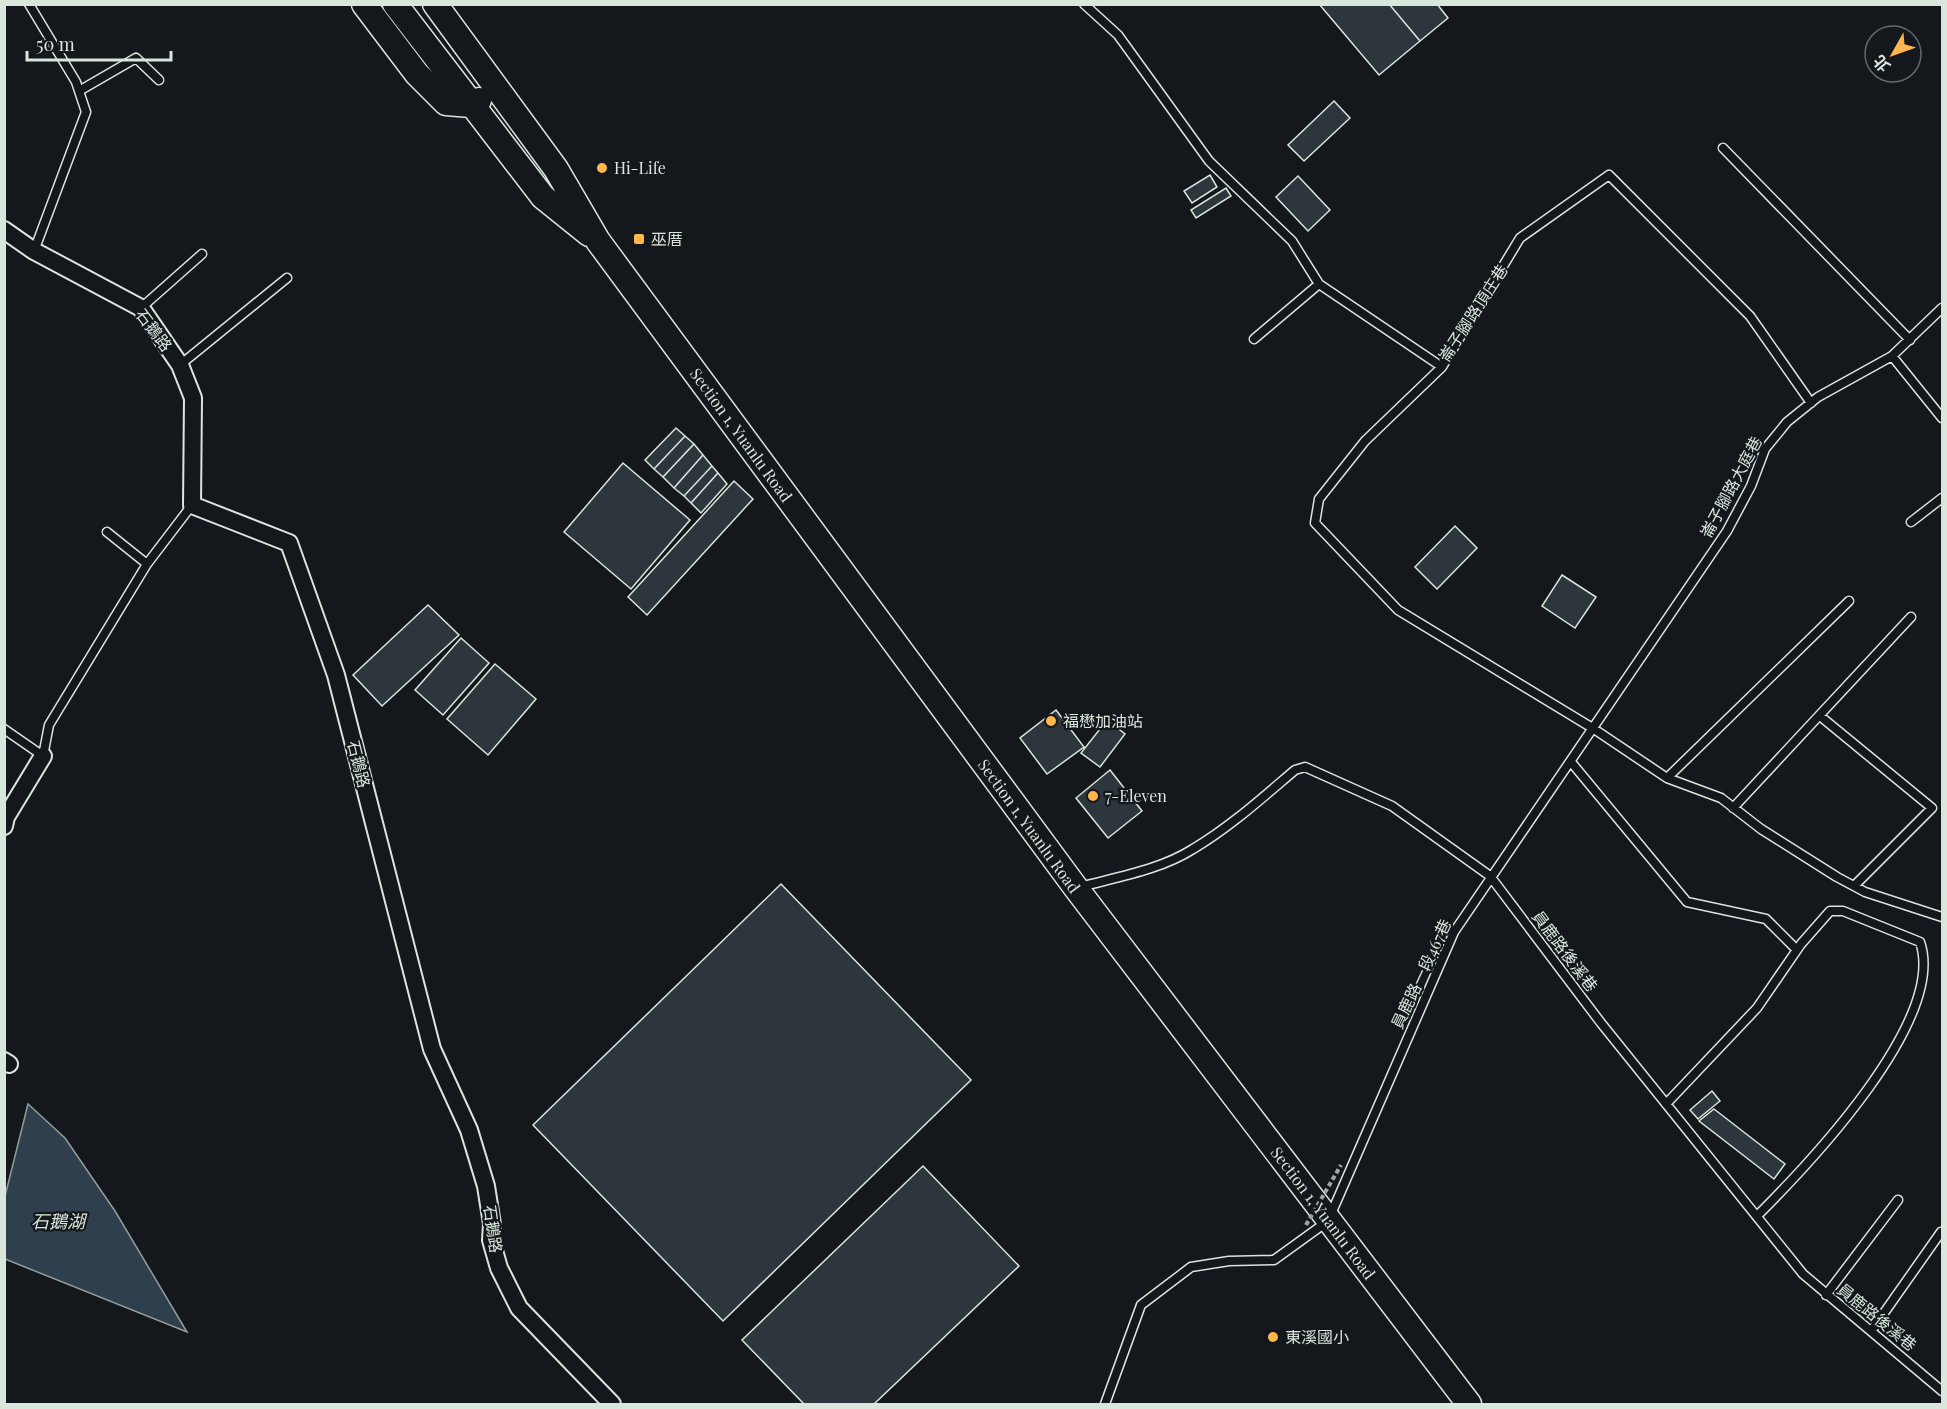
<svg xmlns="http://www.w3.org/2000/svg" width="1947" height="1409" viewBox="0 0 1947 1409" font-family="'Playfair Display','Noto Sans TC',serif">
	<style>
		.water { fill: #2f3f4d; stroke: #939e99; stroke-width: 1.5 }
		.building { fill: #2c363c; stroke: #d8e6dc; stroke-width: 1.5 }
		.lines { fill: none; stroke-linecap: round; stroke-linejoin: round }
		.lane-casing { stroke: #d8e6dc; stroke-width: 11 }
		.street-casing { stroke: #d8e6dc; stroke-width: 20 }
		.secondary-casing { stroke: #d8e6dc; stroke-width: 27 }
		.lane { stroke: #14181c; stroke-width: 8 }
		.street { stroke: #14181c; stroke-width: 16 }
		.secondary { stroke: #14181c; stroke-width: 24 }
		.path-bridge { stroke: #9da8a2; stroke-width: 4; stroke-dasharray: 4.5 3; stroke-linecap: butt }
		.poi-dot { fill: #ffb74d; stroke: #14181c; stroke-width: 2 }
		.labels { text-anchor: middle; stroke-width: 4.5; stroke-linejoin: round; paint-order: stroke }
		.poi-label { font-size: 16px; fill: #d8e6dc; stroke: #14181c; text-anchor: start }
		.street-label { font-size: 16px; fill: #d8e6dc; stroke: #14181c }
		.water-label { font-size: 18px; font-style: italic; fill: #d8e6dc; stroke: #14181c }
	</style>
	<rect width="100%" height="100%" fill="#14181c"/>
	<path class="water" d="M28 1104 65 1138 115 1211 187 1332 5 1259V1196Z"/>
	<path class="building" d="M1319 4H1389L1420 41 1379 75Z
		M1389 4H1437L1448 18 1420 41Z
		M1334 101 1350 118 1304 161 1288 145Z
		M1210 175 1217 187 1192 203 1184 191Z
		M1298 176 1330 210 1308 231 1276 197Z
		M1226 188 1231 196 1196 218 1191 210Z
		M676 428 685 436 654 469 645 460Z
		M685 436 694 444 663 477 654 469Z
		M694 444 703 455 674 488 663 477Z
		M703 455 712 466 684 496 674 488Z
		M623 463 690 520 631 589 564 532Z
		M712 466 718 473 691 503 684 496Z
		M718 473 727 484 701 513 691 503Z
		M734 481 753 499 647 615 628 597Z
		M1455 526 1477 548 1437 589 1415 567Z
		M1562 575 1596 597 1575 628 1542 606Z
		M428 605 459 635 382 706 353 675Z
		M461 638 489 663 443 715 415 690Z
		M495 664 536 699 488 755 447 719Z
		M1056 710 1084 747 1047 774 1020 738Z
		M1107 720 1125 734 1100 767 1081 753Z
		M1110 770 1142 811 1108 838 1076 798Z
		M781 884 971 1080 723 1321 533 1125Z
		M1712 1091 1720 1101 1698 1119 1690 1110Z
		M1714 1109 1785 1164 1774 1179 1699 1121Z
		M923 1166 1019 1266 874 1404H804L742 1340Z"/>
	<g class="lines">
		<g class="lane-casing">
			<path id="lane" d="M29 4 76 82 86 112 34 251
				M1084 4 1118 35 1209 161 1292 241 1319 284 1442 367 1520 238 1609 175 1750 316 1811 403
				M79 91 136 58 159 80
				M1723 148 1910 340
				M141 308 202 254
				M1254 339 1319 284
				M1892 356 1942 418
				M180 365 287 278
				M1442 367 1365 441 1319 499 1315 523 1398 610 1594 729 1667 778 1721 798 1761 829 1837 877 1865 892 1942 917
				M1911 522 1942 498
				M107 532 147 564
				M1820 716 1932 808 1854 886
				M4 729 43 756 49 725 147 564 192 505
				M1571 762 1687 902 1766 919 1797 950
				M1667 778 1849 601
				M1733 808 1911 617
				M1080 887C1117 877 1160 870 1193 849 1230 827 1262 798 1295 770L1305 767 1392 806 1490 876 1601 1023 1803 1274 1942 1391
				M1666 1104 1757 1008 1801 944 1830 911H1843L1920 942C1947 1020 1808 1165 1757 1216
				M1826 1295 1898 1200
				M1872 1330 1941 1232
				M1105 1404 1141 1305 1191 1267 1229 1261 1274 1260 1328 1221 1454 932 1727 531 1751 486 1765 449 1787 422 1818 397 1892 356 1942 308"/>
		</g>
		<g class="street-casing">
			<path id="street" d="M4 230 34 251 141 308 180 365 193 398 192 505 289 543 336 675 432 1049 469 1130 486 1186 492 1224 491 1240 499 1268 519 1308 612 1404
				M4 826 6 817 43 756
				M4 1061 9 1064"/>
		</g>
		<g class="secondary-casing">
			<path id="secondary" d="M364 4 417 74 446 103 471 105 479 100
				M395 4 543 197 589 234
				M435 4 556 169 598 241 1076 888 1469 1404"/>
		</g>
		<use href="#lane" class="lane"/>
		<use href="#street" class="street"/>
		<use href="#secondary" class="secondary"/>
		<path class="path-bridge" d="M1306 1225 1341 1165"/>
	</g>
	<g class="poi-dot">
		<circle cx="602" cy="168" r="6"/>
		<rect x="633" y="233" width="12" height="12" rx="3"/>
		<circle cx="1051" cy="721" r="6"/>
		<circle cx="1093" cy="796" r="6"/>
		<circle cx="1273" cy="1337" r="6"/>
	</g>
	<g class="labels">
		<g class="poi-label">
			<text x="614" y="174">Hi-Life</text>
			<text x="651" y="245">巫厝</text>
			<text x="1063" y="727">福懋加油站</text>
			<text x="1105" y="802">7-Eleven</text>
			<text x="1285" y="1343">東溪國小</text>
		</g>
		<g class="street-label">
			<text transform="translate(1473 313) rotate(-57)" y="6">崙子腳路頂庄巷</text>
			<text transform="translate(154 330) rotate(53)" y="6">石鵝路</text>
			<text transform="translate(741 435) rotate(54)" y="6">Section 1, Yuanlu Road</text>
			<text transform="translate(1731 487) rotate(-62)" y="6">崙子腳路大庭巷</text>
			<text transform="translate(359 764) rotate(76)" y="6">石鵝路</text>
			<text transform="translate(1029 826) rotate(54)" y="6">Section 1, Yuanlu Road</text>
			<text transform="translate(1565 951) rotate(53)" y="6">員鹿路後溪巷</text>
			<text transform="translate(1421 974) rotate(-65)" y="6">員鹿路一段467巷</text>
			<text transform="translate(1323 1213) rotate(53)" y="6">Section 1, Yuanlu Road</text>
			<text transform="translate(493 1229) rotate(82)" y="6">石鵝路</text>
			<text transform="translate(1877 1317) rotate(39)" y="6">員鹿路後溪巷</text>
		</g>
		<g class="water-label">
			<text x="58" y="1228">石鵝湖</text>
		</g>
	</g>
	<rect width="1947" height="1409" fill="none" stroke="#d8e6dc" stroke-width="12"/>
	<g transform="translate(1893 54) rotate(230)"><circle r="28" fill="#14181c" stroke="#626a69" stroke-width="1.5"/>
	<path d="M0-4.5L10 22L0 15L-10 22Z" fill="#ffb74d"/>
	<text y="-9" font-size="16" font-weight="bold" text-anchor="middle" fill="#d8e6dc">北</text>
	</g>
	<path d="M27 51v9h144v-9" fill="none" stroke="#d8e6dc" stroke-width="3"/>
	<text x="36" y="51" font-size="18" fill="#d8e6dc" stroke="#14181c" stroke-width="4.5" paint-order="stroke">50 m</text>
</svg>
